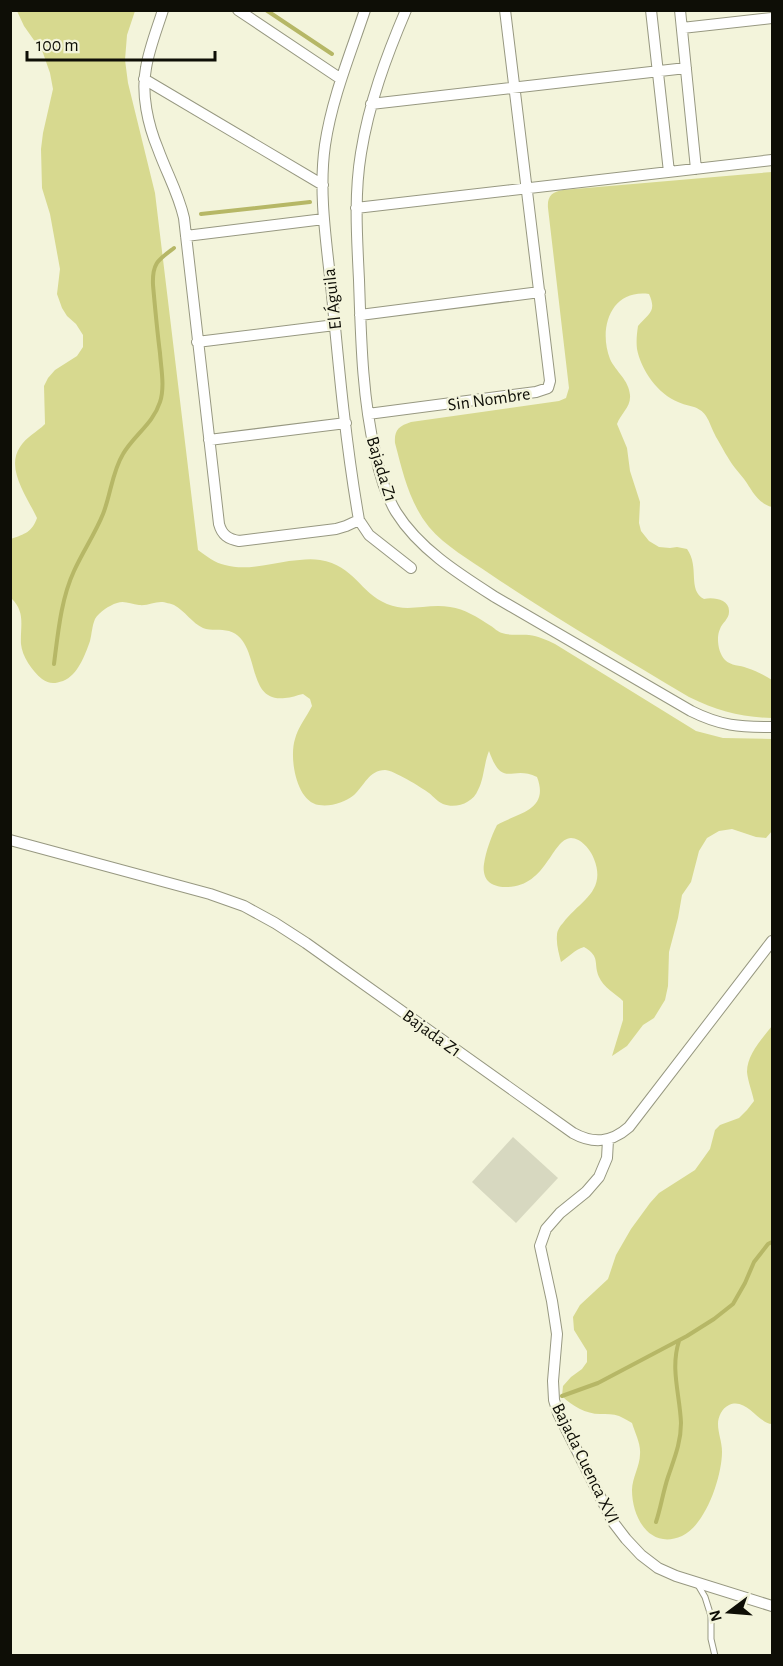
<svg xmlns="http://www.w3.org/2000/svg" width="783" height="1666" viewBox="0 0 783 1666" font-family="'Alegreya Sans',sans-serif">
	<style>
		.green { fill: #d7d98f }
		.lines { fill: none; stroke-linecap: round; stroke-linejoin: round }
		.stream { stroke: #b6b766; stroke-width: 4 }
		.building { fill: #d7d8c0 }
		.service-casing { stroke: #979881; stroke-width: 7 }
		.minor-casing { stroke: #979881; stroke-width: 12 }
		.service { stroke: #fff; stroke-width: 5 }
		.minor { stroke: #fff; stroke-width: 10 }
		.labels { text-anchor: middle; stroke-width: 5; stroke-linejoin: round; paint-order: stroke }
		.street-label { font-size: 18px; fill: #0e0e06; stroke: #f3f4db }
	</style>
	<rect width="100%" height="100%" fill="#f3f4db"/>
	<path class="green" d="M17 11H135L127 35 125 60 128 83 155 193 198 550C206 556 215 563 225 565 245 571 269 564 289 561 299 560 310 558 320 560 355 566 359 592 387 604 408 613 428 603 450 607 465 609 477 617 491 626 494 628 498 632 502 633 510 636 521 634 529 635 538 636 547 640 555 644L696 731 723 738 772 739V831L766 838 756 837 732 829 719 831 707 838 699 851 691 882 682 895 678 918 669 952 668 986 665 1000 654 1018 643 1025 627 1046 612 1056 623 1020V1001C616 994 603 987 599 977 593 963 601 957 584 947 574 950 570 956 561 962 559 954 556 944 557 935 557 931 560 926 563 923 579 901 607 892 594 859 591 850 581 838 571 838 551 839 547 888 505 887 499 887 492 885 488 881 484 877 483 869 484 864 486 851 491 837 497 825 517 813 550 811 537 777 511 764 503 790 489 751 484 763 484 779 478 790 473 803 456 809 443 804 438 802 434 797 429 793 421 787 393 770 385 770 369 770 364 786 354 795 345 802 331 807 319 805 296 802 289 757 295 739 298 727 306 718 312 706L310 699 303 694C297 695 291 698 285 698 244 703 262 641 229 631 221 629 211 631 203 628 192 623 185 611 174 605 171 604 165 602 161 602 154 602 147 606 139 605 131 604 124 600 117 603 113 604 108 607 105 609 101 612 97 615 95 619 92 626 92 633 90 641 85 655 78 675 63 681 54 684 49 684 42 679 32 671 22 656 21 644 20 626 26 612 11 598V539C25 534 32 532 37 518 28 498 5 469 20 447 26 437 37 432 45 424L44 386 48 378 55 370 77 356 83 347V335L76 324 67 316 62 308 57 294 60 269 50 214 42 188 41 149 43 133 53 89 50 73 43 53 24 26Z
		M772 172V507C757 503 752 490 744 479 741 475 738 472 735 468 728 459 722 447 716 437 712 430 710 422 706 416 699 405 688 407 678 402 658 394 641 370 637 349 636 341 637 333 638 326 649 313 657 312 649 294 611 289 598 328 610 359 616 372 629 380 630 395 631 407 621 413 617 424L627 448 630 471 640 502 639 523 641 531 649 541 659 547 670 548 677 547 687 549C700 567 687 590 704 599 713 597 730 599 729 612 729 619 722 623 720 629 716 637 718 653 725 660 731 666 740 665 747 668 756 671 764 675 772 680V718C740 717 718 711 689 697 622 657 555 618 490 574 470 560 445 546 429 527 409 502 403 473 395 443 394 430 399 426 411 422L559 401 566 398 569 388 548 208C547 196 552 192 563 190Z
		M772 1026V1424C758 1423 746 1397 729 1405 722 1408 718 1417 718 1424 718 1433 722 1442 722 1452 722 1476 706 1525 682 1536 650 1550 632 1518 632 1490 632 1478 640 1466 640 1454 641 1444 635 1433 632 1423 628 1421 624 1418 619 1416 613 1414 607 1414 600 1414 586 1414 572 1406 562 1396L563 1386 571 1377 582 1369 587 1362V1351L574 1330 573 1317 580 1305 608 1279 616 1255 631 1229 650 1203 659 1193 695 1170 710 1149 715 1130 720 1125 739 1118 747 1110 754 1101C752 1091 748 1082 747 1072 747 1054 762 1039 772 1026Z"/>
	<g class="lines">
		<path class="stream" d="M266 10 332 54
			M201 214 310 202
			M54 664C58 633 61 599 74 571 83 551 95 534 103 514 111 494 112 472 123 454 134 435 153 424 160 402 165 387 161 368 160 353 157 330 155 307 153 285 152 263 158 260 174 248
			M562 1396 598 1383 687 1336 714 1319 733 1304 745 1283 754 1262 768 1244 772 1242
			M656 1522C661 1507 663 1492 668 1477 674 1459 681 1443 681 1423 680 1395 670 1369 679 1341"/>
	</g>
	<path class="building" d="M513 1137 558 1178 516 1223 472 1182Z"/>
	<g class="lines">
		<g class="service-casing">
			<path id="service" d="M698 1585 705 1597 711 1616V1639L715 1656"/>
		</g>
		<g class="minor-casing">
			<path id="minor" d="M163 10C157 29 149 49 146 68 141 94 148 125 158 149 167 174 178 192 184 218L219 524C222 535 228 539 239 541L336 529 346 526 359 520
				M238 10 341 79
				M365 10C350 55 332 98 325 145 318 194 327 245 332 295 339 370 346 446 359 520L369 535 411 568
				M406 10C386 57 369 103 361 153 354 195 357 238 359 280 361 338 362 395 375 452 379 472 385 494 396 512 419 549 459 574 495 597L691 711C721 726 739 727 772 727
				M651 10 669 172
				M680 10 696 169
				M682 28 772 18
				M144 79 323 185
				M371 104 686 68
				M356 208 772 160
				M186 236 324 219
				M360 315 540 292
				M197 342 335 325
				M368 414 536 392 548 388 550 381 505 10
				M209 440 346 423
				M10 840 210 894 244 906 275 923 306 943 573 1133C593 1144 611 1143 629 1127L772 941
				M608 1140 607 1158 599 1177 586 1192 560 1213 546 1229 540 1246 552 1301 557 1334 553 1381 554 1400 558 1413 613 1522 626 1539 641 1555 658 1568 676 1576 772 1606"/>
		</g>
		<use href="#service" class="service"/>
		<use href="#minor" class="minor"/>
	</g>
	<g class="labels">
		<g class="street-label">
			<text transform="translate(332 299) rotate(-96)" y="6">El Águila</text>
			<text transform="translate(489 399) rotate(-8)" y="6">Sin Nombre</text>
			<text transform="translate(382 469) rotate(73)" y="6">Bajada Z1</text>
			<text transform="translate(432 1033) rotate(36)" y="6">Bajada Z1</text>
			<text transform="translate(586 1463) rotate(64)" y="6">Bajada Cuenca XVI</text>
		</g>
	</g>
	<rect width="783" height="1666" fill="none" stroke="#0e0e06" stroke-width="24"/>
	<g transform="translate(729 1612) rotate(254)" stroke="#f3f4db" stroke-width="4.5" paint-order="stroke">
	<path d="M0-4.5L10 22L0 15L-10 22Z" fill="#0e0e06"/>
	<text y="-9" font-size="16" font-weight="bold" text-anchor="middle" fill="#0e0e06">N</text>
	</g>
	<path d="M27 51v9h188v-9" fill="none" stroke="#0e0e06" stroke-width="3"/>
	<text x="36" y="51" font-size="18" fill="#0e0e06" stroke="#f3f4db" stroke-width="4.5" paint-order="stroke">100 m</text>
</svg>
